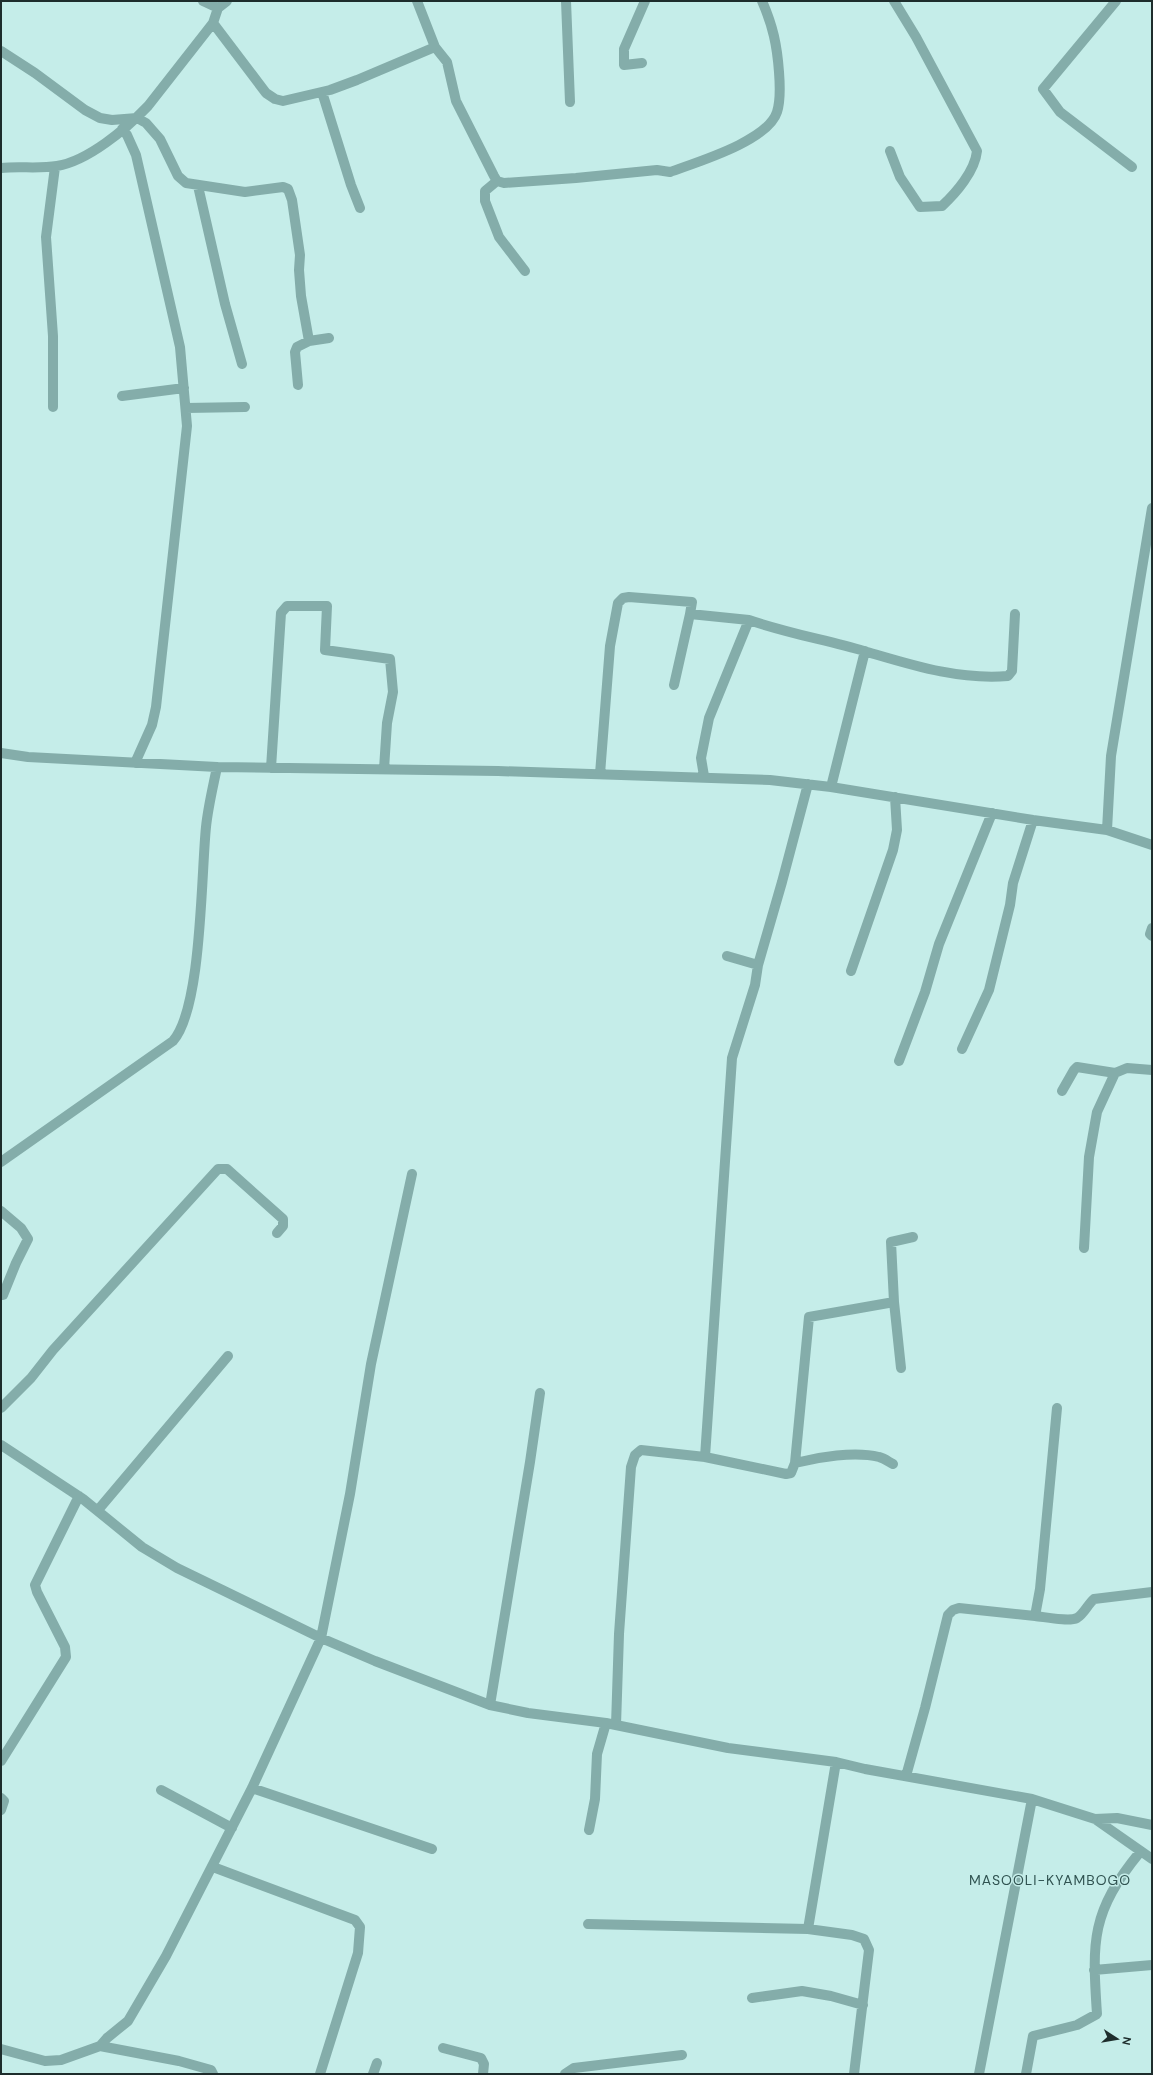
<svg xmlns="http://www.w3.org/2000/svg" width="1153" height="2075" viewBox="0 0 1153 2075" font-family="'DM Sans',sans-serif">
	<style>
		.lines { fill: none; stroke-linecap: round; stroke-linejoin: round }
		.minor { stroke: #84adaa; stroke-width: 10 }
		.labels { text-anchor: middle; stroke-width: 3; stroke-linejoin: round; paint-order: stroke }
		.quarter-label { font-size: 14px; letter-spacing: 1px; fill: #305351; stroke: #c5ede9 }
	</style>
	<rect width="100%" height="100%" fill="#c5ede9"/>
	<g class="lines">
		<path class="minor" d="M203 1 218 8
			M417 1 435 47 447 62 456 101 494 176 497 181 504 183 576 178 657 170 670 172C697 162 768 141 777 112 781 100 780 85 779 72 777 45 773 26 762 1
			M566 1 570 102
			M1116 1 1043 89 1060 112 1132 167
			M213 23 266 93 275 99 283 101 330 90 357 80 435 47
			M1 51 35 73 85 110 100 118 112 120 137 118 146 123 160 139 178 176 186 183 245 192 283 187 288 189 292 200 300 255 299 270 301 296 309 341
			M642 63 624 65V49L645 1
			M322 92 351 185 360 208
			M122 129 127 135 136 155 180 347 187 426 156 707 152 725 135 763
			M890 151 900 177 920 207 942 206C956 193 975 171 977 151L916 37 894 1
			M1 168C19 166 39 169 57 166 88 161 126 129 148 106L213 23 218 8 227 1
			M497 181 485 191V201L499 237 525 271
			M198 186 225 304 242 364
			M298 385 295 352 297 347 309 341 329 338
			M122 396 184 388
			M53 407V336L46 237 55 167
			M186 408 245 407
			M674 685 690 614 749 620
			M1 753 28 757 217 767 498 771 770 780 831 787 1033 820 1107 830 1152 845
			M271 768 281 613 287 606H327L325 650 390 659 393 692 387 723 384 769
			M600 774 610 646 618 603 623 598 629 597 692 602 690 614
			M704 776 701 758 709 718 749 620C787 633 826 640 864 651 912 665 957 680 1008 676L1012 671 1015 614
			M831 787 865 651
			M1107 830 1111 756 1152 508
			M1152 928 1150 934 1152 936
			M727 956 758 965
			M851 971 893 850 897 830 895 797
			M962 1049 989 990 1010 905 1013 883 1033 820
			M899 1061 925 992 939 944 992 813
			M1062 1091 1074 1070 1077 1067 1115 1073
			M1 1162 173 1041C202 1008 201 875 206 827 208 807 213 787 217 767
			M1 1211 21 1228 28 1239 16 1263 3 1295
			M1084 1248 1089 1157 1097 1112 1115 1073 1127 1068 1152 1070
			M901 1368 894 1302 891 1242 913 1237
			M1 1408 31 1378 53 1350 218 1169H227L283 1219V1226L277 1233
			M1 1445 83 1499 142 1547 177 1568 321 1638 375 1661 490 1705 528 1713 606 1723 728 1748 836 1762 865 1769 1032 1799 1095 1819 1152 1859
			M705 1457 732 1058 755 985 758 965 782 882 808 784
			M795 1463C818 1457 855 1451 879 1457 884 1458 889 1462 893 1464
			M98 1510 228 1356
			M1035 1616C1045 1617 1069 1622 1077 1618 1084 1614 1088 1604 1094 1599L1152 1592
			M490 1705 530 1462 540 1393
			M616 1725 619 1634 631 1467 635 1455 641 1450 705 1457 786 1474 791 1473 795 1463 809 1317 894 1302
			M1 1761 66 1657 65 1647 37 1592 35 1585 79 1496
			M906 1776 925 1708 948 1615 953 1610 959 1608 1035 1616 1040 1589 1057 1408
			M252 1788 432 1849
			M161 1790 232 1828
			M1 1798 4 1801 1 1810
			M1095 1819 1117 1818 1152 1825
			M589 1830 595 1799 597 1754 606 1723
			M213 1867 355 1920 360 1927 358 1953 320 2074
			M588 1924 808 1929 852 1935 864 1939 869 1950 854 2074
			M808 1929 836 1762
			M1094 1970 1152 1965
			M752 1998 802 1991 831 1996 863 2005
			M100 2046 179 2061 211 2070 213 2074
			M443 2048 481 2058 484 2064 483 2074
			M1 2049 45 2061 61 2060 100 2046 107 2038 128 2021 166 1956 252 1788 321 1638 350 1494 371 1364 412 1174
			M373 2074 377 2063
			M565 2074 574 2068 682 2055
			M979 2074 1032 1799
			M1026 2074 1033 2036 1077 2025 1097 2014C1092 1940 1091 1912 1140 1852"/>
	</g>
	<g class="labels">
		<g class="quarter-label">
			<text x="1050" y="1885">MASOOLI-KYAMBOGO</text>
		</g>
	</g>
	<rect width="1153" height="2075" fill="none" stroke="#1e2d2c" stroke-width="4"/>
	<g transform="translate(1117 2039) rotate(102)" stroke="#c5ede9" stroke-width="3" paint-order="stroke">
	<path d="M0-3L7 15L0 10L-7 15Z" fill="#1e2d2c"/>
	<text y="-6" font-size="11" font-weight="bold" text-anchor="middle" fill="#1e2d2c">N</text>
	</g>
</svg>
